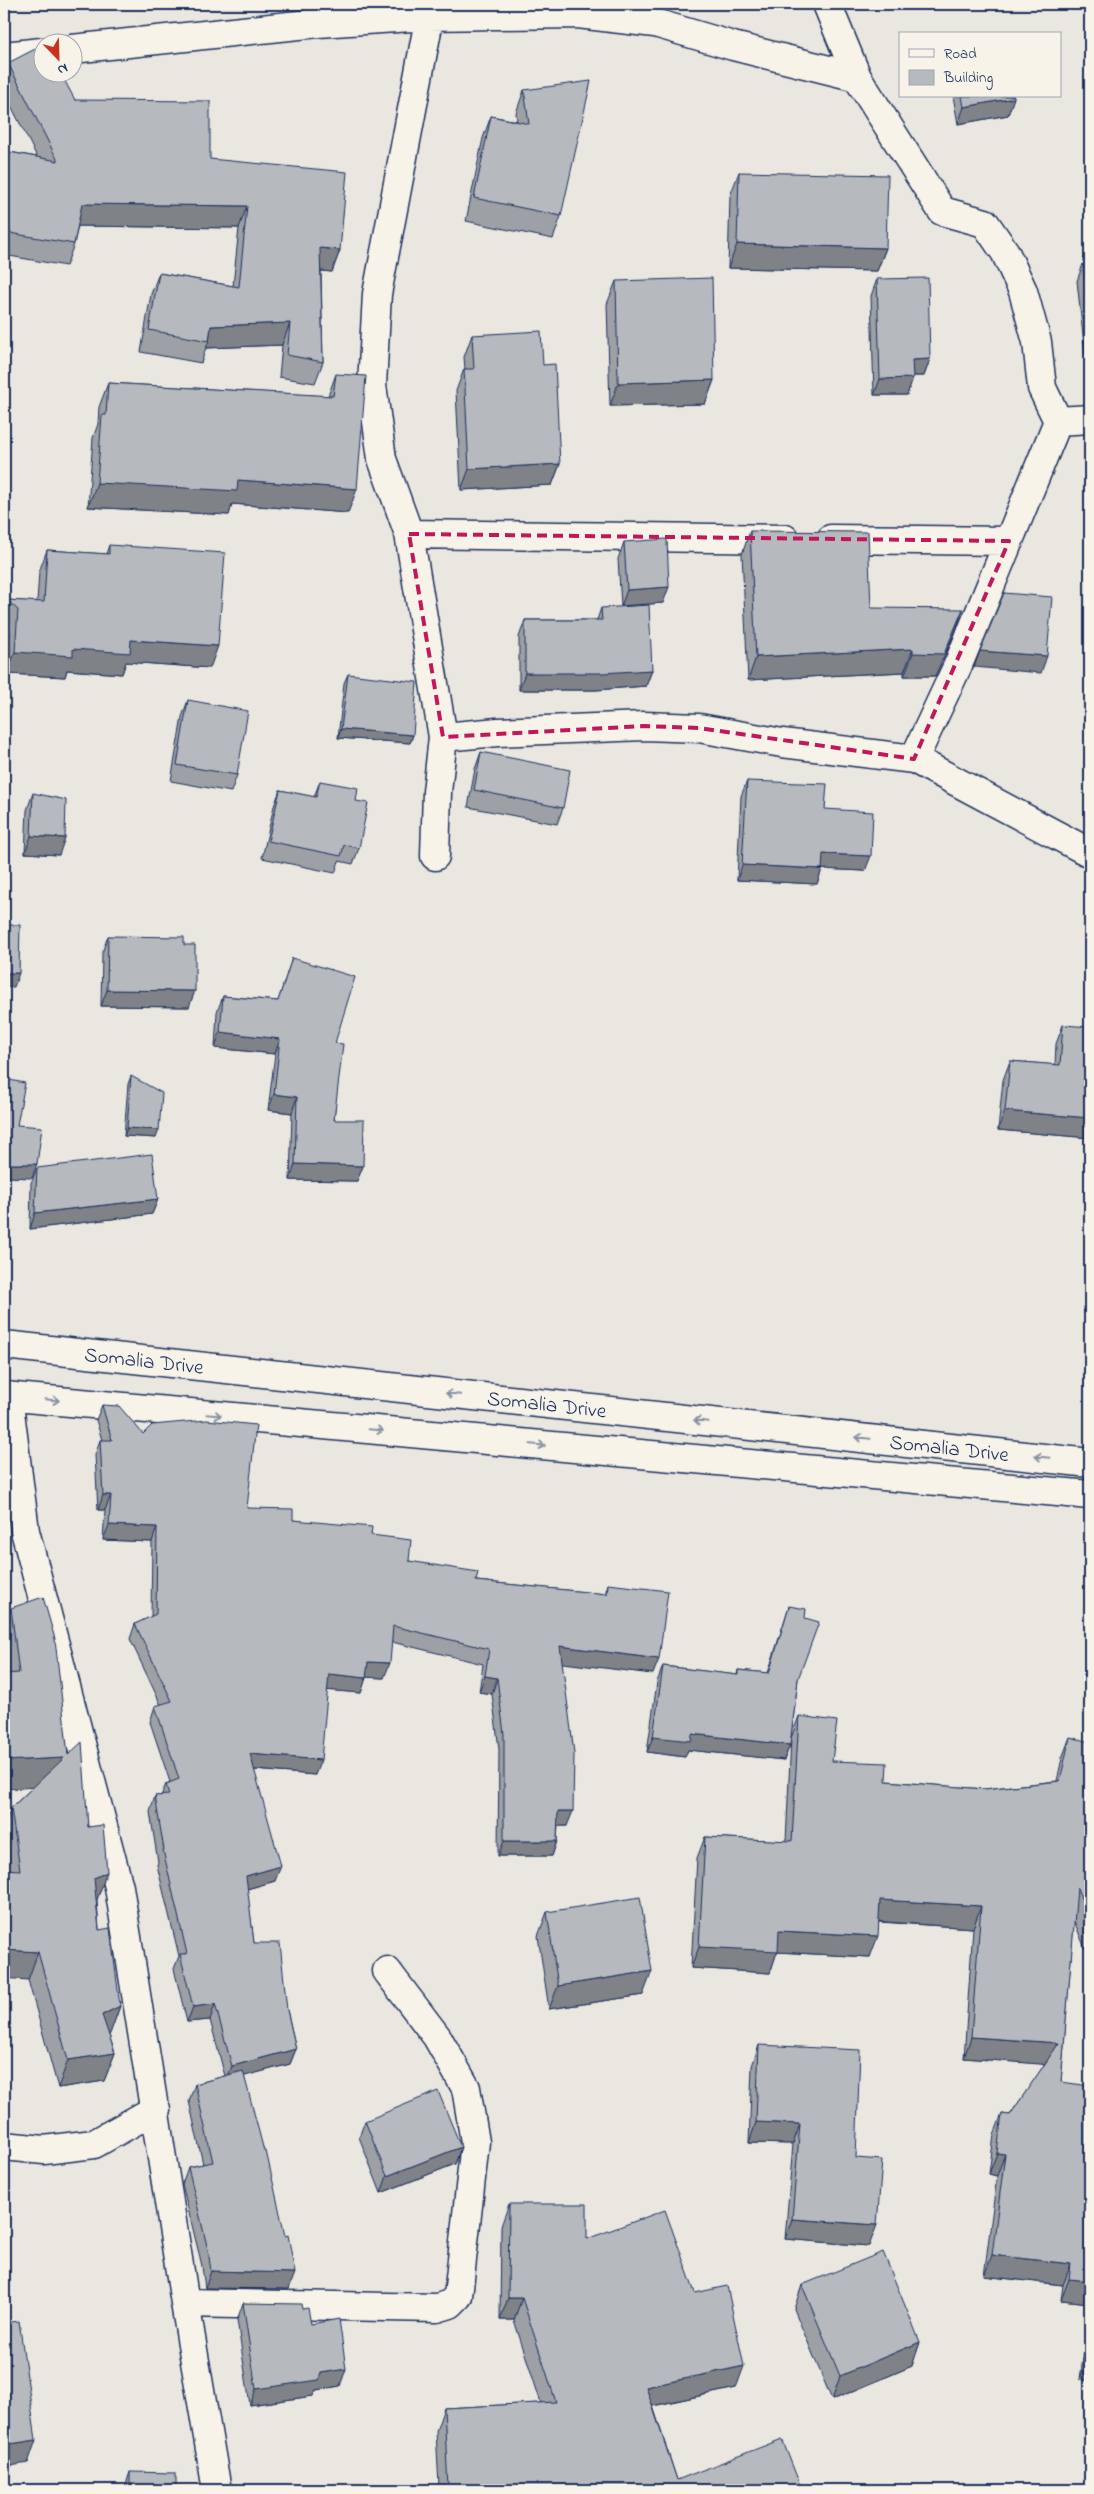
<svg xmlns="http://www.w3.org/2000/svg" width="1094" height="2494" viewBox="0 0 1094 2494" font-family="'Indie Flower',sans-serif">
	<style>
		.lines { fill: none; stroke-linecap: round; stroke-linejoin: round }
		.minor-casing { stroke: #1b2f5e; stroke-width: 31 }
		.primary-casing { stroke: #1b2f5e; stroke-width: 31 }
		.minor { stroke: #f7f3e8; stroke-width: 28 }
		.primary { stroke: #f7f3e8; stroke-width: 28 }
		.wall { fill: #9da0a4; stroke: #1b2f5e }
		.shaded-wall { fill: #7f8286; stroke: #1b2f5e }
		.building { fill: #b6babf; stroke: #1b2f5e }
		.oneway { stroke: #8991a3 }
		.marked { fill: none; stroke: #c2185b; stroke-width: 4; stroke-dasharray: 10 6; stroke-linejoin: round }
		.labels { text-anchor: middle; stroke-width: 4; stroke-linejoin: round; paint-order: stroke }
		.street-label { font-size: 21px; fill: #1b2f5e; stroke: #f7f3e8 }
	</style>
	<rect width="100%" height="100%" fill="#eae7e0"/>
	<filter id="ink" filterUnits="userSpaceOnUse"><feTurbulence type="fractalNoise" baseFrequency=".02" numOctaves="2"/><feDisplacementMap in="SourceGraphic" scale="10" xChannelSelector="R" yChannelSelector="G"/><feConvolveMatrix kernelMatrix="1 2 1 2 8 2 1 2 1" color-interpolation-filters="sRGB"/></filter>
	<g filter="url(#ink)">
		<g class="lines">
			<g class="minor-casing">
				<path id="minor" d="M432 4 377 294 372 385 382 459 409 534 443 737 437 792 435 856
					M827 4 857 77 942 211 985 223 1005 252 1023 291 1037 342 1042 388 1058 421 1090 419
					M72 49 318 23 428 16 578 14 655 23 733 46 857 77
					M4 56 42 52
					M409 534 785 539
					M831 539 1009 541
					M443 737 498 732 644 726 699 728 782 743 914 759 1090 853
					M914 759 958 665 1058 421
					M8 1396 25 1531 119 1887 185 2303 217 2490
					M4 2146 44 2150 94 2144 156 2109
					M185 2303 437 2308 450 2304 458 2296 475 2142 466 2088 437 2037 387 1971"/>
			</g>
			<g class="primary-casing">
				<g id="primary">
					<path id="s1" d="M4 1345 1090 1463"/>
					<path d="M4 1396 1090 1495"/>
				</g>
			</g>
			<use href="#minor" class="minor"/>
			<use href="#primary" class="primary"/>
		</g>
		<path class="wall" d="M8 63 75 100 210 159 340 250 332 272 321 271 323 362 315 383 279 377 282 345 206 348 201 363 141 352 151 294 159 273 233 286 239 228 78 226 74 244 66 266 4 255V151L37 157 4 92V75Z
			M524 90 561 216 553 239 466 221 483 138 491 116 517 121 516 113Z
			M953 96H1014L1008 115 958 124Z
			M739 172 886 248 877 271 728 268 730 196Z
			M1090 263V353L1085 354 1077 281 1083 264Z
			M877 279 930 359 924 376H913L907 395H874L871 296Z
			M616 281 714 380 705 404 610 406 607 304Z
			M472 335 543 365 560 464 552 485 461 490 456 391 464 369H465L464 357Z
			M336 374 348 513 232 504 229 515 88 507 93 438 98 424 99 407 108 383 328 396Z
			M750 531 871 608 955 632 935 676H904V672L748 680 742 554Z
			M624 542 663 603 621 606 618 559Z
			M109 545 210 668 126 662 122 674 67 670 65 677 7 674 10 632 4 626V609L7 600 37 602 39 572 47 550 106 554Z
			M601 608 652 670 646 686 596 690H519V637L525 620H597Z
			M348 674 413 735 410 743 338 738 344 683Z
			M188 700 237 775 231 792 171 781 182 717Z
			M481 752 563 808 557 824 468 807 475 769Z
			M320 781 356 801 359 848 353 864 339 861 335 873 262 858 274 806 280 790 314 797Z
			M747 781 825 809 865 871 822 869 817 884 737 880 741 796Z
			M33 793 59 855 25 853 27 810Z
			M1090 898V969L1086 968 1087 906Z
			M108 936 184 945 189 1007 101 1006 102 953Z
			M292 958 335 1043 334 1120 363 1166 357 1181 290 1180 292 1113 268 1110 275 1054 215 1048 217 1012 223 996 278 1001Z
			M1063 1025 1090 1069V1138L998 1130 1003 1080 1010 1061 1055 1065 1056 1044Z
			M131 1076 156 1138 124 1136 128 1084Z
			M37 1168 158 1199 152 1214 30 1229 31 1183Z
			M102 1405 247 1508 293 1520 371 1535 409 1561 476 1581 605 1594 608 1584 653 1674 562 1662 567 1826H558L557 1841 552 1856H498L499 1749 492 1694 479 1692 483 1664 392 1642 384 1678 366 1677 361 1693 327 1690 315 1775 254 1770 275 1881 247 1889 254 1943 287 2010 296 2049 290 2064 244 2076 289 2289 205 2288 202 2266 182 2184 188 2167 203 2164 189 2101 195 2084 225 2076 210 2020 187 2022 174 1969 179 1956 157 1865 158 1862 150 1812 155 1796H161L166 1784 170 1782 150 1722 155 1706 161 1705 130 1639 135 1624 151 1617 152 1542 103 1540 105 1510H98L95 1455 100 1440H102L96 1420Z
			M789 1606 798 1679 790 1745 784 1760 688 1750 685 1757 647 1752 657 1682 663 1666 737 1675 738 1670 768 1673 784 1622Z
			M11 1608 68 1755 88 1827 97 1900 99 1930 120 2006 109 2035 115 2053 104 2081 58 2088 28 1980 4 1856V1827L11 1808 33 1787 5 1674 4 1661V1628Z
			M799 1716 832 1761 886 1781 984 1789 1057 1781 1062 1758 1070 1737 1089 1800H1090V1961L1074 1921 1061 2082 1090 2303 1061 2300 1063 2285 984 2276 997 2176 989 2174 994 2135 1002 2114 1010 2115 1045 2064 964 2058 973 1928 878 1922 870 1957 777 1952 770 1973 691 1968 697 1858 705 1837 786 1841 791 1738Z
			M547 1912 643 1995 549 2009 538 1936Z
			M759 2045 856 2158 869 2246 785 2239 793 2144 749 2143 752 2066Z
			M365 2121 461 2147 455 2164 381 2193 359 2137Z
			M509 2204 587 2239 695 2293 736 2388 653 2406 677 2480 802 2490H392L394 2484 439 2486 436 2431 444 2408 541 2403 514 2320H500L501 2226Z
			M802 2285 920 2342 912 2366 832 2400 794 2309Z
			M243 2303 302 2309 311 2324 340 2386 316 2390 313 2396 250 2405 237 2320Z
			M1090 2309V2381L1080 2379Z
			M130 2472 176 2490H127V2481Z"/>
		<path class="shaded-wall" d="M1014 98 1008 115 958 124 964 107Z
			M82 204 247 206 239 228 74 226Z
			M737 244 886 248 877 271 728 268Z
			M320 248 340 250 332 272 312 270Z
			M290 323 282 345 206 348 209 341 211 326Z
			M1090 338V353L1085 354Z
			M930 359 924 376H906L912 360Z
			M913 378 907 395H874L880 379Z
			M714 380 705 404 610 406 618 383Z
			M560 464 552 485 461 490 469 469Z
			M238 480 357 489 348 513 232 504 229 515 88 507 97 483Z
			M669 587 663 603 621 606 627 590Z
			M963 609 955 632 935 676H904L913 653Z
			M131 640 218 646 210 668 126 662 122 674 67 670 65 677 7 674 15 652 73 649Z
			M913 649 904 672 748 680 756 657Z
			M980 651 1047 656 1041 673 974 667Z
			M652 670 646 686 596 690H519L525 673Z
			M341 729 413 735 410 743 338 738Z
			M31 836 65 838 59 855 25 853Z
			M823 854 871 856 865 871 818 869Z
			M742 865 822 869 817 884 737 880Z
			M1090 956V969L1086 968Z
			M4 973H19L14 987H4Z
			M107 990 195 991 189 1007 101 1006Z
			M220 1032 280 1039 275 1054 215 1048Z
			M274 1094 297 1097 292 1113 268 1110Z
			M1005 1111 1090 1118V1138L998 1130Z
			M127 1128 159 1130 156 1138 124 1136Z
			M4 1164H37L32 1178 4 1177Z
			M295 1164 363 1166 357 1181 290 1180Z
			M158 1199 152 1214 30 1229 35 1213Z
			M103 1495H111L105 1510H98Z
			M109 1525 157 1527 152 1542 103 1540Z
			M560 1646 659 1659 653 1674 555 1662Z
			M368 1662 390 1663 384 1678 362 1677Z
			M329 1674 366 1678 361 1693 323 1690Z
			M485 1676 497 1678 492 1694 479 1692Z
			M692 1734 790 1745 784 1760 688 1750 685 1757 647 1752 653 1737Z
			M250 1754 321 1760 315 1775 244 1769Z
			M64 1758 54 1786 4 1789V1761Z
			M558 1811H573L567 1826H552Z
			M504 1841H557L552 1856H498Z
			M281 1866 275 1881 240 1891 246 1876Z
			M107 1872 97 1900 84 1906 94 1878Z
			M880 1900 981 1906 973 1928 872 1921Z
			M779 1931 878 1936 870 1957 777 1952 770 1973 691 1968 699 1947Z
			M4 1950 38 1952 28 1980 4 1978Z
			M652 1971 643 1995 549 2009 558 1986Z
			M215 2004 210 2020 187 2022 193 2007Z
			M120 2006 110 2034 92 2043 102 2015Z
			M971 2037 1059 2043 1052 2065 964 2058Z
			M296 2049 290 2064 226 2081 232 2066Z
			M115 2053 104 2081 58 2088 68 2060Z
			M756 2122 800 2124 793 2144 749 2143Z
			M461 2147 455 2164 381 2193 387 2176Z
			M997 2153 1005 2154 997 2176 989 2174Z
			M792 2219 877 2225 869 2246 785 2239Z
			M992 2255 1071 2264 1063 2285 984 2276Z
			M211 2271 295 2273 289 2289 205 2288Z
			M1069 2279 1090 2281V2303L1061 2300Z
			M508 2298H522L514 2320H500Z
			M920 2342 912 2366 832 2400 840 2376Z
			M1087 2358 1090 2359V2381L1080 2379Z
			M744 2366 736 2388 638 2409 646 2387Z
			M346 2369 340 2386 316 2390 313 2396 250 2405 256 2389 321 2373Z
			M36 2440 28 2463 4 2467V2445Z"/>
		<path class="building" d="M39 47H42V72H60L75 100 210 101V159L347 172 340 250 320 248 323 362 287 355 290 323 211 326 209 341 149 330 159 273 239 287 247 206 82 204 74 244 4 232V151L58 161 8 63Z
			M591 81 561 216 474 198 491 116 529 124 524 90Z
			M962 96H1014V98L964 107Z
			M739 172 888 175 886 248 737 244Z
			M1090 263V334L1083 264Z
			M712 278 714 380 618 383 616 281Z
			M928 278 930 359 912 360 913 378 880 379 877 279Z
			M541 331 543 365 555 364 560 464 469 469 464 369H474L472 335Z
			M336 374 366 376 357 489 238 480 237 491 97 483 102 415H106L108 383 333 396Z
			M750 531 868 532 871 608 963 609 944 654 913 653V649L756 657Z
			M667 539 669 587 627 590 624 542Z
			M109 545 225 553 218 646 131 640 130 653 73 649V656L15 652 18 610 7 600 44 602 47 550 109 554Z
			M1004 593 1052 597 1047 656 980 651Z
			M649 605 652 670 602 673H525V620H602L601 608Z
			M348 674 417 682 413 735 341 729Z
			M188 700 248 711 237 775 177 765Z
			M481 752 570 770 563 808 474 790Z
			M320 781 358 788 356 801 368 803 359 848 344 845 341 856 268 841 280 790 316 797Z
			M747 781 827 784 825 809 873 812 871 856 823 854 822 869 742 865Z
			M33 793 66 800 65 838 31 836Z
			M7 912 6 925H20L19 973H4V913Z
			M108 936 184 937V945H195V991L107 990Z
			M292 958 355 977 335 1043 343 1044 334 1120H364L363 1166 295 1164 297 1097 274 1094 280 1039 220 1032 223 996 278 1001Z
			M1063 1025 1090 1027V1118L1005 1111 1010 1061 1060 1065Z
			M131 1076 162 1093 159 1130 127 1128Z
			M4 1079 25 1083 17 1125 42 1127 37 1164H4Z
			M152 1154 158 1199 35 1213 37 1168Z
			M102 1405 119 1406 143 1434 152 1425 207 1420 256 1425 247 1508 293 1509V1520L372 1527 371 1535 411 1540 409 1561 478 1572 476 1581 607 1594 608 1584 668 1591 659 1659 560 1646 574 1753 573 1811H558L557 1841H504V1734L497 1678 485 1676 489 1649 393 1626 390 1663 368 1662 366 1678 329 1674 321 1760 250 1754 281 1866 246 1876 254 1943H280L287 2010 296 2049 232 2066 215 2004 193 2007 180 1954H187L163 1850H164L155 1796 169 1795 166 1784 179 1779 155 1706 172 1701 135 1624 156 1614 157 1527 109 1525 111 1495H103L100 1440H112Z
			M4 1454 7 1479 6 1526H4Z
			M43 1597 55 1639 68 1755 82 1742 88 1827 103 1825 107 1872 94 1878 99 1930 110 1928 120 2006 102 2015 115 2053 68 2060 38 1952 4 1950V1869L20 1870 11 1808 64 1758 4 1761V1674L19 1673 11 1608Z
			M789 1606 806 1609 805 1618 819 1622 798 1679 790 1745 692 1734 691 1741 653 1737 663 1666 738 1675V1670L769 1673Z
			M799 1716 837 1721 832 1761 887 1763 886 1781 984 1789 1060 1781 1070 1737 1090 1742V1797L1089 1800H1090V1921L1077 1888 1061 2082 1090 2086V2281L1069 2279 1071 2264 992 2255 1005 2154 997 2153 1002 2114 1010 2115 1059 2043 971 2037 981 1906 880 1900 878 1936 779 1931 778 1951 699 1947 705 1837 792 1841Z
			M640 1897 652 1971 558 1986 547 1912Z
			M759 2045 860 2050 856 2158 882 2160 877 2225 792 2219 800 2124 756 2122Z
			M243 2071 264 2151H266L285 2236 288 2235 295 2273 211 2271 208 2250 188 2167 213 2162 195 2084Z
			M438 2091 461 2147 387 2176 365 2121Z
			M509 2204H587V2239L665 2210 695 2293 727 2286 744 2366 646 2387 677 2480 782 2439 802 2490H394V2484L448 2487 444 2408 556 2402 522 2298H508Z
			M883 2252 920 2342 840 2376 802 2285Z
			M243 2303 301 2304 302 2309 308 2308 311 2324 339 2319 346 2369 321 2373 319 2380 256 2389Z
			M19 2321 36 2440 4 2445V2323Z
			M1090 2338V2359L1087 2358Z
			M130 2472 176 2473V2490H130Z"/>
		<defs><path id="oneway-shaft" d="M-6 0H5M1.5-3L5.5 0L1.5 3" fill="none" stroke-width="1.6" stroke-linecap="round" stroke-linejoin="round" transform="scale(1.25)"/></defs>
		<g class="oneway">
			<use href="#oneway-shaft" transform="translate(453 1394) rotate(-174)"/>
			<use href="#oneway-shaft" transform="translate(52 1400) rotate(5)"/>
			<use href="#oneway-shaft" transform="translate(214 1415) rotate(5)"/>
			<use href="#oneway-shaft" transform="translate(701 1421) rotate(-174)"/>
			<use href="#oneway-shaft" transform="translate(376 1430) rotate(5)"/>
			<use href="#oneway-shaft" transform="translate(863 1438) rotate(-174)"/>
			<use href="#oneway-shaft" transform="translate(538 1445) rotate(5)"/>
			<use href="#oneway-shaft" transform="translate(1042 1457) rotate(-174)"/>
		</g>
	</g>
	<path class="marked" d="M409 534 1009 541 914 759 699 728 644 726 443 737Z"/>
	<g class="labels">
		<g class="street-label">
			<text dy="7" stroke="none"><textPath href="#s1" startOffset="141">Somalia Drive</textPath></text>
			<text dy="7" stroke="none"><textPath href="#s1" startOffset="546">Somalia Drive</textPath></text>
			<text dy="7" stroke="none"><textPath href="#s1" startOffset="951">Somalia Drive</textPath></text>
		</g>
	</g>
	<rect width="1094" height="2494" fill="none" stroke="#f7f3e8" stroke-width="20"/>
	<rect x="10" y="10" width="1074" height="2474" fill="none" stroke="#1b2f5e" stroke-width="2" filter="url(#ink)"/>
	<rect x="899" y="32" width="162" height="65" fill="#f7f3e8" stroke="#9fa5b1"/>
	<rect x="909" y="49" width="25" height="8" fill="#f7f3e8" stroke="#9fa5b1"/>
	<text x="944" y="58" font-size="15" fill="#1b2f5e">Road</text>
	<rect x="909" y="70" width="25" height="15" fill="#b6babf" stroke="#9fa5b1"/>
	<text x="944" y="82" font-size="15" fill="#1b2f5e">Building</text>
	<g transform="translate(58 58) rotate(157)"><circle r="24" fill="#f7f3e8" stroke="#9fa5b1"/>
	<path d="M0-4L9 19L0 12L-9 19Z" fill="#c8321e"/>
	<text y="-8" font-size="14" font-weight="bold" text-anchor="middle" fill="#1b2f5e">N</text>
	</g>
</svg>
